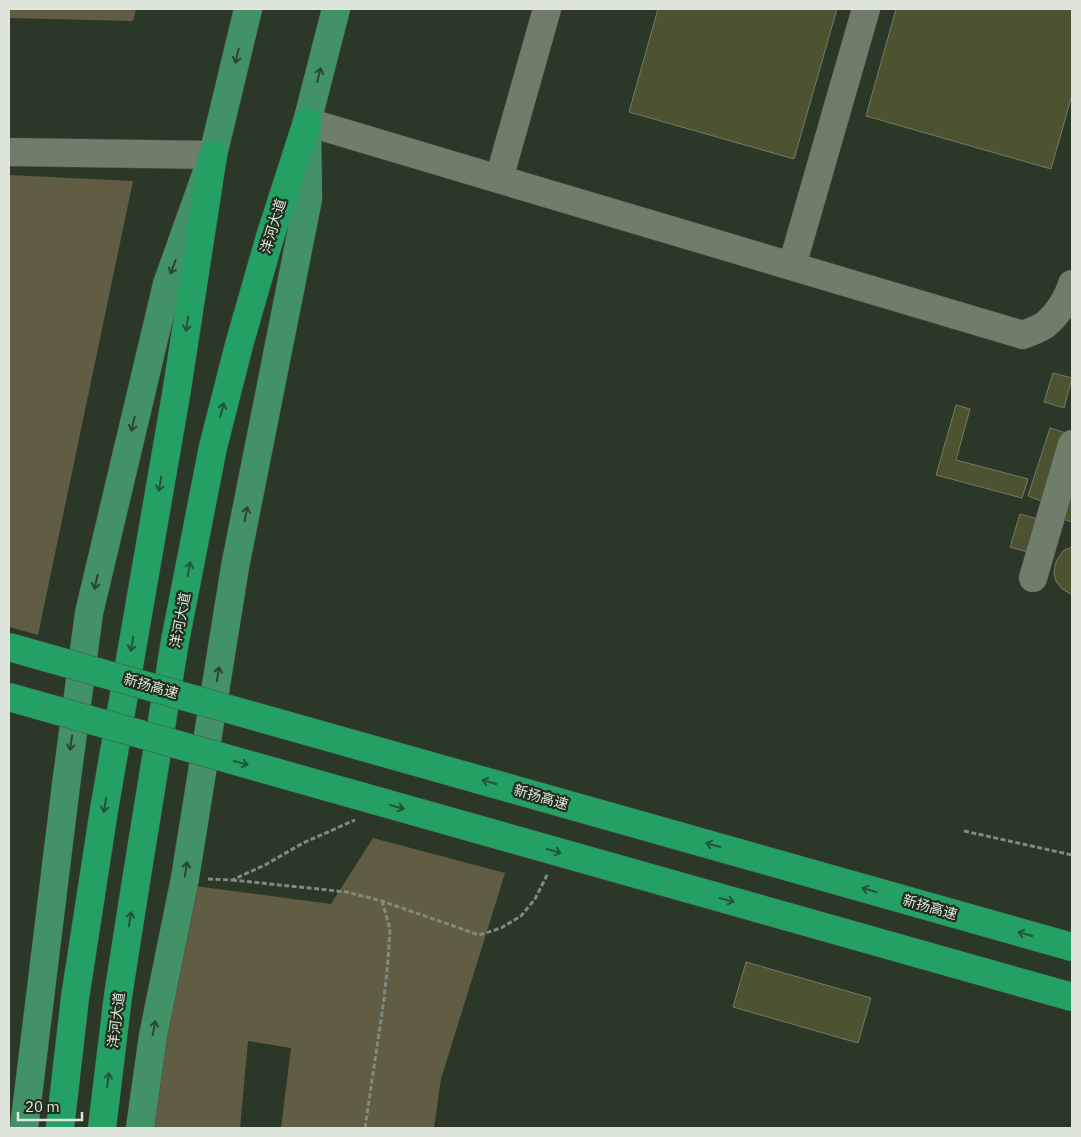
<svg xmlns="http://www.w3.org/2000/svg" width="1081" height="1137" viewBox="0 0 1081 1137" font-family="'IBM Plex Sans','Noto Sans SC',sans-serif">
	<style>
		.green { fill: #615d45 }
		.building { fill: #4b5331; stroke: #757b65 }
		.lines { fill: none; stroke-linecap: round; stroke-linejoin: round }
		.minor-casing { stroke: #485244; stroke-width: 29 }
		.major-casing { stroke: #485244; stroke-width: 29 }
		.highway-casing { stroke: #485244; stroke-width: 29 }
		.path { stroke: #808a7d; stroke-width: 3; stroke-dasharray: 5 2.5; stroke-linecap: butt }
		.minor { stroke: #6f7d6a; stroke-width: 28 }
		.major { stroke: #439267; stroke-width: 28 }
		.highway { stroke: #25a065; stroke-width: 28 }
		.highway-bridge-casing { stroke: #485244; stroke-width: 29; stroke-linecap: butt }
		.highway-bridge { stroke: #25a065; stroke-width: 28 }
		.oneway { stroke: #2a4630 }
		.oneway2 { stroke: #225536 }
		.labels { text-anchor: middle; stroke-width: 4.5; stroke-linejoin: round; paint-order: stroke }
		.street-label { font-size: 14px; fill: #dee6dc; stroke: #212d1d }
	</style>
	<rect width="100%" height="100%" fill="#2b3727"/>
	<path class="green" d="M9 9H136L133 21 9 18Z
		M9 175 133 181 38 635 9 627Z
		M373 838 505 873 441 1079 434 1128H281L291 1048 248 1041 240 1128H154L157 1089 195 886 331 904Z"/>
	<path class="building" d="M658 9H837L794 159 629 112Z
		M896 9H1072V95L1051 169 866 116Z
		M1053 373 1072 378 1064 408 1044 402Z
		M956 405 970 409 956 460 1028 479 1022 498 936 475Z
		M1050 428 1066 433 1044 502 1028 496Z
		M1072 485V522L1063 519Z
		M1020 514 1041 520 1031 553 1010 547Z
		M1072 547V595L1061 588 1056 581 1054 574 1055 565 1058 558 1063 551Z
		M746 962 871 998 858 1043 733 1007Z"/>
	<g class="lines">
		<g class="minor-casing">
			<path id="minor" d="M307 122 1023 335C1030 332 1040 329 1046 324 1057 315 1068 298 1072 284
				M9 152 213 155
				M499 179 547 9
				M792 266 866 9
				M1033 578 1072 444"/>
		</g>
		<g class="major-casing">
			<path id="major" d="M24 1128 66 785 89 613 167 284 213 155 248 9
				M140 1128 153 1036 185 878 235 567 308 199 307 122 336 9"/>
		</g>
		<g class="highway-casing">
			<path id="highway" d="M60 1128 75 998 104 810 176 395 213 155
				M102 1128 118 996 137 875 175 641 213 447 239 345 270 237 307 122"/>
		</g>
		<path class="path" d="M964 831 1072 855
			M208 879 232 880 265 865 303 843 355 820
			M232 880 347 892 382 901 479 935 501 928 521 916 535 899 548 873
			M365 1128 384 999 388 960 390 929 382 901"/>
		<use href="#minor" class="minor"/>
		<use href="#major" class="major"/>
		<use href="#highway" class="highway"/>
		<g class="highway-bridge-casing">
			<path id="highway-bridge" d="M9 647 1072 947
				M9 697 1072 997"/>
		</g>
		<use href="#highway-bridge" class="highway-bridge"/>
	</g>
	<defs><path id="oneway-shaft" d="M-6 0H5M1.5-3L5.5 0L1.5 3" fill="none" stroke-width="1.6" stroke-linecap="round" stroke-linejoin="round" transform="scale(1.25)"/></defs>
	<g class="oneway">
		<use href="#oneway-shaft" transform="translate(237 56) rotate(103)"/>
		<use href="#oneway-shaft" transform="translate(319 75) rotate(-76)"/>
		<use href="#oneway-shaft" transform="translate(173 267) rotate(110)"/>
		<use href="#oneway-shaft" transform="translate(133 424) rotate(103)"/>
		<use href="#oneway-shaft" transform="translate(246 514) rotate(-79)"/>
		<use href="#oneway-shaft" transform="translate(96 582) rotate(103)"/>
		<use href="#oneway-shaft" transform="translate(218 674) rotate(-81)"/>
		<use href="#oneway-shaft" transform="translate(71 743) rotate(98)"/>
		<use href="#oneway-shaft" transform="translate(186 869) rotate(-81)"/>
		<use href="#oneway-shaft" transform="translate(154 1028) rotate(-79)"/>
	</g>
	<g class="oneway2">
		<use href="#oneway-shaft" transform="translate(187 324) rotate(99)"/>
		<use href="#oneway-shaft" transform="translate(222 410) rotate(-76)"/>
		<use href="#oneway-shaft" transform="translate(160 484) rotate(100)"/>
		<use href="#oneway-shaft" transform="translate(189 569) rotate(-79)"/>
		<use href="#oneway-shaft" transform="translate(132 644) rotate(100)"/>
		<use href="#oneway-shaft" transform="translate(241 763) rotate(16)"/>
		<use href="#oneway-shaft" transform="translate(489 782) rotate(-164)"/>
		<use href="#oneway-shaft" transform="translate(105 805) rotate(100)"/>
		<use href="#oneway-shaft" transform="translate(397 807) rotate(16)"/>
		<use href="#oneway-shaft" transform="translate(713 845) rotate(-164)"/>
		<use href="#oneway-shaft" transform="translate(554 851) rotate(16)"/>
		<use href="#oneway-shaft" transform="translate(869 890) rotate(-164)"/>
		<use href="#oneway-shaft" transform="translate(727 900) rotate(16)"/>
		<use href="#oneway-shaft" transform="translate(130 919) rotate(-81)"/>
		<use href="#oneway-shaft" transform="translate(1025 934) rotate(-164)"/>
		<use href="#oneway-shaft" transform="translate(108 1080) rotate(-83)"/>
	</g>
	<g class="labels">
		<g class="street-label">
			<text transform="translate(273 226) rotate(-73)" y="5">洋河大道</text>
			<text transform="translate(180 620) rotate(-79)" y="5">洋河大道</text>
			<text transform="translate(151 686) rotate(16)" y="5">新扬高速</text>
			<text transform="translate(541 797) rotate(16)" y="5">新扬高速</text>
			<text transform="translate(930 907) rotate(16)" y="5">新扬高速</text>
			<text transform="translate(116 1020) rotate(-83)" y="5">洋河大道</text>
		</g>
	</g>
	<rect width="1081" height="1137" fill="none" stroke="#dee6dc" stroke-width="20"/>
	<path d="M18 1112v8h64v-8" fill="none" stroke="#dee6dc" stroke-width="2.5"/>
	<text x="25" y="1112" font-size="15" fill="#dee6dc" stroke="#212d1d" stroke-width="4" paint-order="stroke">20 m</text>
</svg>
